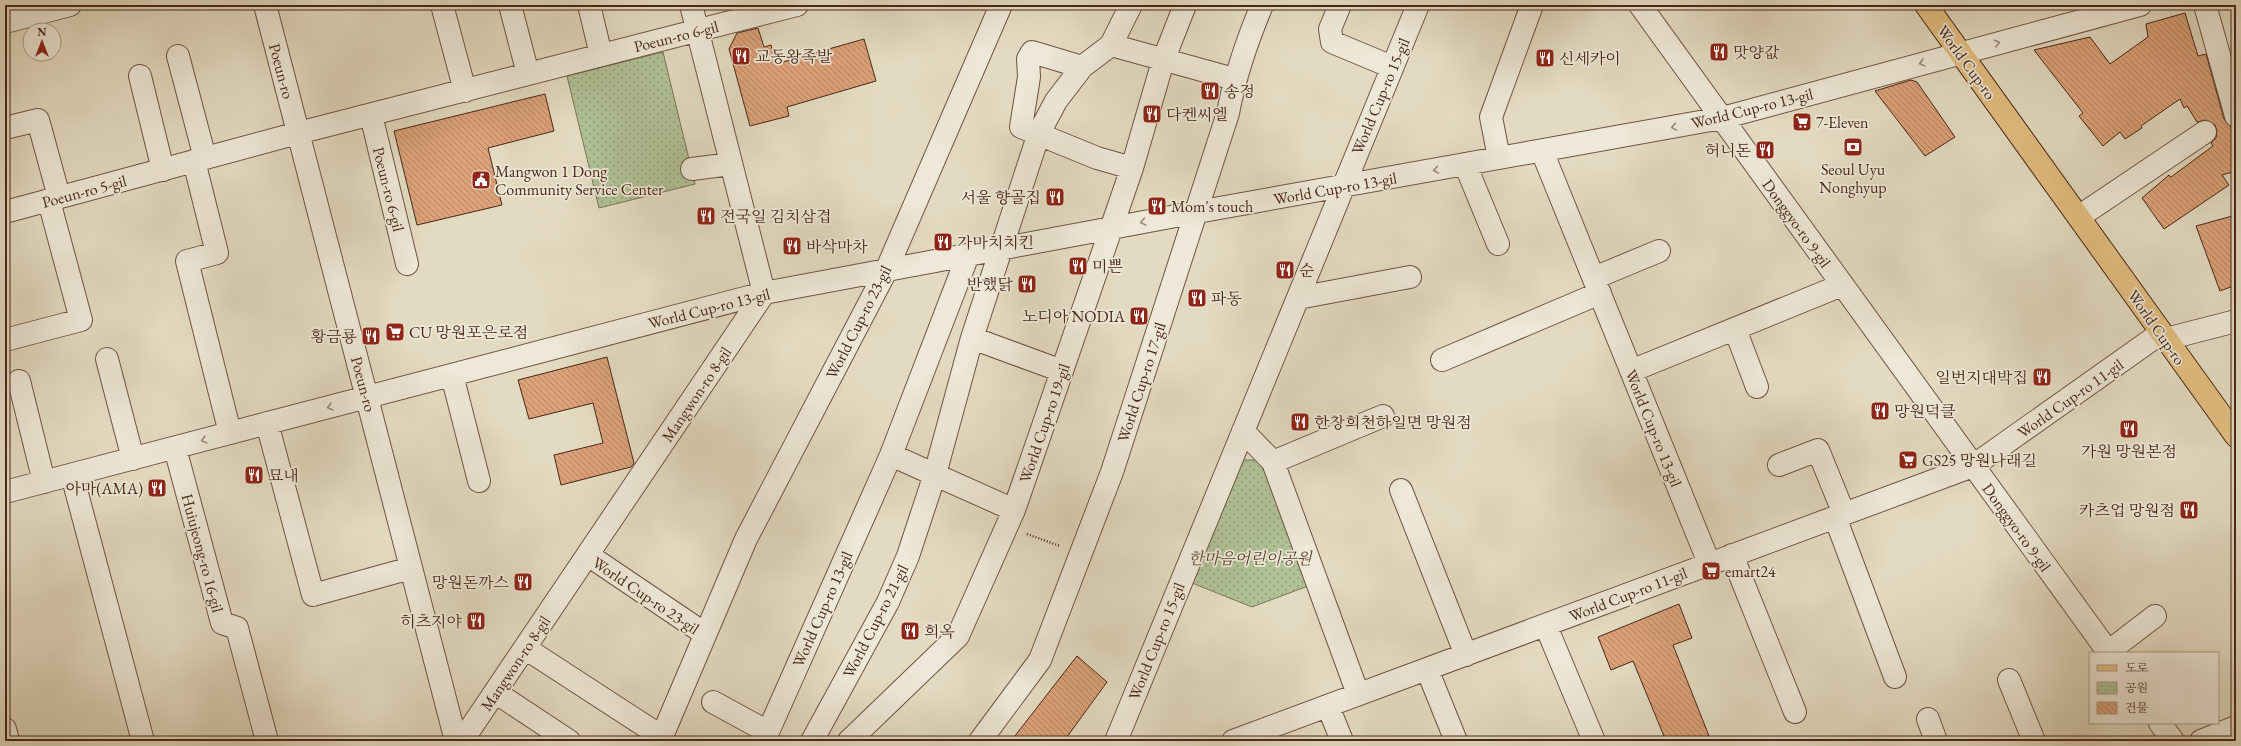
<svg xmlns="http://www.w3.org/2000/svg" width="2241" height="746" viewBox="0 0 2241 746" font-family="'EB Garamond','Noto Serif KR',serif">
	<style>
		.park { fill: url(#park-dots); stroke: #7c7457 }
		.building { fill: url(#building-back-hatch); stroke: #492618 }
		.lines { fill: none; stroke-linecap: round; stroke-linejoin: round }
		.minor-casing { stroke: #705342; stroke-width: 24 }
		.major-casing { stroke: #492618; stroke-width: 24 }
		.path { stroke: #492618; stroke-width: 2.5; stroke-dasharray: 1 2; stroke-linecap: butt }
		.minor { stroke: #ede8d7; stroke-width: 22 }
		.major { stroke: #e2be80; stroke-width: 22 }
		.oneway { stroke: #9b8778 }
		.labels { text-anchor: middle; stroke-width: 3.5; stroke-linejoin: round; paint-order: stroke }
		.street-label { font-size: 16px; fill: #492618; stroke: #ede8d7 }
		.poi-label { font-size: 16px; fill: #492618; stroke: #ede8d7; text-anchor: start }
		.park-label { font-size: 16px; font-style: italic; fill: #5e4531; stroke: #ede8d7 }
	</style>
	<defs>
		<pattern id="park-dots" width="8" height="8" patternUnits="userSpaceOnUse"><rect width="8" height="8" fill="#b0c196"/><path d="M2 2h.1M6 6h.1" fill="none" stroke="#919d79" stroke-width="1.8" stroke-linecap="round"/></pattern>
		<pattern id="building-back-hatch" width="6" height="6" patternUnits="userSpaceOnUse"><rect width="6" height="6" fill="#dca279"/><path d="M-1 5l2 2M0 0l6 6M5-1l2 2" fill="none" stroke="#b48462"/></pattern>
	</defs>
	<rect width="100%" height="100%" fill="#e3dbc1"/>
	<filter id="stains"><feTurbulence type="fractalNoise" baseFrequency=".005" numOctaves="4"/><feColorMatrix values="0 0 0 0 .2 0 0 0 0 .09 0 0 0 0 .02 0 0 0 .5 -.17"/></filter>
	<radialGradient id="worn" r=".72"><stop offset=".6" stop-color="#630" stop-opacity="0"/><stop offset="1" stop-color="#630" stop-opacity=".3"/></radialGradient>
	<path class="park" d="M663 52 695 184 599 208 567 76Z
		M1242 460H1261L1308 586 1252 607 1192 583Z"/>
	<path class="building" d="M2185 13 2198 56 2206 54 2224 119 2231 127 2236 145V171L2222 175 2229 185 2164 229 2142 198 2169 175 2171 177 2213 146 2211 143 2216 138 2217 132 2215 125 2205 120 2197 122 2187 106 2184 108 2180 99 2141 126 2142 128 2125 139 2120 132 2103 146 2079 116 2083 113 2034 50 2090 37 2110 64 2148 37 2146 24Z
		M758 28 764 47 771 45 776 64 864 39 876 81 787 107 789 116 750 126 729 49 737 33Z
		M1911 80 1917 82 1955 137 1925 156 1875 91Z
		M545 94 554 131 488 148 502 205 417 225 394 131Z
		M2236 215V285L2220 291 2196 226Z
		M607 357 634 463 631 467 561 485 554 455 603 443 593 403 529 419 518 380Z
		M1679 604 1692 638 1673 645 1711 741H1666L1633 661 1611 670 1598 637Z
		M1077 656 1107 682 1064 741H1011Z"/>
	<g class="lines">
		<g class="minor-casing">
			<path id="minor" d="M265 5 456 741
				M442 5 465 91
				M510 5 528 74
				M589 5 601 55
				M1340 5 1330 29 1332 42 1392 67
				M1640 5 2109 653
				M2205 5 2236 116
				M5 22 70 5
				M1111 45 1234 79
				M178 56 205 158
				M1082 67 1032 52 1028 59 1029 77 1021 127 1097 158 1132 168
				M140 76 163 170
				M371 115 407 264
				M5 128 38 120 59 197
				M1542 151 1709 563
				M1499 158 1491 117 1532 5
				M194 161 217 253 187 261 230 433
				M1465 164 1498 244
				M692 169 731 164
				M5 212 298 133 797 5
				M2080 216 2205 132
				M1594 278 1659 251
				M1298 298 1410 277
				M1735 329 1757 387
				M972 338 1062 371
				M2166 339 2236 321
				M5 340 81 320 49 201
				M107 359 133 459
				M1442 360 1600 293
				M1631 371 1842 285
				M452 375 479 481
				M19 381 44 482
				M267 423 313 595 411 568
				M1243 431 1273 462 1383 416
				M175 448 222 623 237 628 267 741
				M891 455 1014 510
				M1273 462 1358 694
				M1779 465 1818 450 1844 514
				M72 475 143 741
				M1401 490 1466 655
				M5 492 764 293 1197 212 1722 118 2140 5
				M1835 517 1895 677
				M588 555 705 634
				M1732 555 1795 712
				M1546 626 1594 741
				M525 648 662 737
				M2108 652 2155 616
				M1427 669 1456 741
				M2009 680 2034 741
				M495 692 569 741
				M713 702 768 732
				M1328 706 1342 741
				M1928 719 1936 741
				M2160 723 2173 741
				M5 729 8 741
				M462 741 764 293 691 5
				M660 741 746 539 886 271 1001 5
				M764 741 891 455 968 255
				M812 741 888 602 908 556 935 474 972 338 1039 133 1056 101 1082 67 1111 45 1131 5
				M849 741 958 636 1014 510 1132 168 1163 61 1185 5
				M980 741 1040 660 1112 472 1228 113C1235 75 1247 41 1262 5
				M1116 741 1418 5
				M1233 741 1973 466 2161 333
				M2201 741 2236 727"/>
		</g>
		<g class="major-casing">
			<path id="major" d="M1926 5 2236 436"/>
		</g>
		<path class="path" d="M1027 534 1060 546"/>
		<use href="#minor" class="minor"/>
		<use href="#major" class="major"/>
	</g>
	<defs><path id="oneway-chevron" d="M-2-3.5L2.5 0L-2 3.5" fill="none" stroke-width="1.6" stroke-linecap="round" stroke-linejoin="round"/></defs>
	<g class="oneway">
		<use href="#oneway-chevron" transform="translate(1997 43) rotate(-15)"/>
		<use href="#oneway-chevron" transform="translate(1922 63) rotate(165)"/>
		<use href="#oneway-chevron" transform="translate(1674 127) rotate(170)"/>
		<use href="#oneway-chevron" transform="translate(1436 170) rotate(170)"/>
		<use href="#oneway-chevron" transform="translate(1143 222) rotate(169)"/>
		<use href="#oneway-chevron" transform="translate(330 407) rotate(165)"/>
		<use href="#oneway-chevron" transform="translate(204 440) rotate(165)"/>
	</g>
	<defs>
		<g id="restaurant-square" transform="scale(1)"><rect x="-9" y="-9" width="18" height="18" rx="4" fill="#8f2418" stroke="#ede8d7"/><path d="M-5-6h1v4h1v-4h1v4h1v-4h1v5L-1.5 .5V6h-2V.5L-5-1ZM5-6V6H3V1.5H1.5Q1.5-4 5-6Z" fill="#fff"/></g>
		<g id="supermarket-square" transform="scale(1)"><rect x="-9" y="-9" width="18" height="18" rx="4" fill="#8f2418" stroke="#ede8d7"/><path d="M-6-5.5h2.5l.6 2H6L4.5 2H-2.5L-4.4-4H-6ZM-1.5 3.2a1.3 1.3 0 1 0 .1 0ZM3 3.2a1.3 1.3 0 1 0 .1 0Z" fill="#fff"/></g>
		<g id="bank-square" transform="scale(1)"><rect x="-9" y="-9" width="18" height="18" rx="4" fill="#8f2418" stroke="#ede8d7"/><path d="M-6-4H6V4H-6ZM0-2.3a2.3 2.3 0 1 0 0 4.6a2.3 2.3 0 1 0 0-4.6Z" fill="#fff"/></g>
		<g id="civic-square" transform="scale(1)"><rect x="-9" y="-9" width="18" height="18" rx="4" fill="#8f2418" stroke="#ede8d7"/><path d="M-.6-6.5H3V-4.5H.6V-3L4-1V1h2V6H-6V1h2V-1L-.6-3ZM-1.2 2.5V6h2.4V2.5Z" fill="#fff"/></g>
	</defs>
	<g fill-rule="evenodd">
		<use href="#restaurant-square" x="1719" y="52"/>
		<use href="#restaurant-square" x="741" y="56"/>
		<use href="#restaurant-square" x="1545" y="58"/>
		<use href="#restaurant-square" x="1210" y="91"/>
		<use href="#restaurant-square" x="1152" y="114"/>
		<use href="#supermarket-square" x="1802" y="122"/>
		<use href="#bank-square" x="1853" y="147"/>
		<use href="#restaurant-square" x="1765" y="150"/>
		<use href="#civic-square" x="481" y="180"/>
		<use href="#restaurant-square" x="1055" y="197"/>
		<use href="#restaurant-square" x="1157" y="206"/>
		<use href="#restaurant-square" x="706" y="216"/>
		<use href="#restaurant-square" x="943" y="242"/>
		<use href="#restaurant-square" x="792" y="246"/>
		<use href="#restaurant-square" x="1078" y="266"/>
		<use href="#restaurant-square" x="1285" y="270"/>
		<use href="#restaurant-square" x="1027" y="284"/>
		<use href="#restaurant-square" x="1197" y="298"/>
		<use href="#restaurant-square" x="1139" y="316"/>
		<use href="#supermarket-square" x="395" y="332"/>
		<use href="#restaurant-square" x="371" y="336"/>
		<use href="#restaurant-square" x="2042" y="377"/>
		<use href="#restaurant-square" x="1880" y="411"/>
		<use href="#restaurant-square" x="1300" y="422"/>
		<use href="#restaurant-square" x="2129" y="429"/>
		<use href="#supermarket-square" x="1908" y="460"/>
		<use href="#restaurant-square" x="254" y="475"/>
		<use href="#restaurant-square" x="157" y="488"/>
		<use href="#restaurant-square" x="2189" y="510"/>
		<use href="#supermarket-square" x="1711" y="571"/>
		<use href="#restaurant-square" x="523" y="582"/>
		<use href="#restaurant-square" x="476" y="621"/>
		<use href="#restaurant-square" x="910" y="631"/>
	</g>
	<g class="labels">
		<g class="street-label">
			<text transform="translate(676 36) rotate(-14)" y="6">Poeun-ro 6-gil</text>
			<text transform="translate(1967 62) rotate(54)" y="6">World Cup-ro</text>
			<text transform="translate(282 71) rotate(75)" y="6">Poeun-ro</text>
			<text transform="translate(1380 96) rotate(-67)" y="6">World Cup-ro 15-gil</text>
			<text transform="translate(1752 108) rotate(-14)" y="6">World Cup-ro 13-gil</text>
			<text transform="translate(1335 188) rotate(-10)" y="6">World Cup-ro 13-gil</text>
			<text transform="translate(389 189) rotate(76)" y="6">Poeun-ro 6-gil</text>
			<text transform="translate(84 191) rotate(-15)" y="6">Poeun-ro 5-gil</text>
			<text transform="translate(1797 223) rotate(54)" y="6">Donggyo-ro 9-gil</text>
			<text transform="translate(709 308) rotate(-14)" y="6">World Cup-ro 13-gil</text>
			<text transform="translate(858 322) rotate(-63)" y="6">World Cup-ro 23-gil</text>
			<text transform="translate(2157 327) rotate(55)" y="6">World Cup-ro</text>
			<text transform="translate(1141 382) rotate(-72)" y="6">World Cup-ro 17-gil</text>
			<text transform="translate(364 384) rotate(75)" y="6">Poeun-ro</text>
			<text transform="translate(696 394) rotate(-56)" y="6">Mangwon-ro 8-gil</text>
			<text transform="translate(2070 398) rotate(-35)" y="6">World Cup-ro 11-gil</text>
			<text transform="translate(1044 423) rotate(-71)" y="6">World Cup-ro 19-gil</text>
			<text transform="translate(1654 428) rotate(68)" y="6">World Cup-ro 13-gil</text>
			<text transform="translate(2017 527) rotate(54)" y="6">Donggyo-ro 9-gil</text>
			<text transform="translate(203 553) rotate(75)" y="6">Huiujeong-ro 16-gil</text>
			<text transform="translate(1628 594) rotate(-21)" y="6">World Cup-ro 11-gil</text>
			<text transform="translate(646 595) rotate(34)" y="6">World Cup-ro 23-gil</text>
			<text transform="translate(822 609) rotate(-66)" y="6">World Cup-ro 13-gil</text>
			<text transform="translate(875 621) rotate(-63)" y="6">World Cup-ro 21-gil</text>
			<text transform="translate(1156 641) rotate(-68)" y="6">World Cup-ro 15-gil</text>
			<text transform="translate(515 663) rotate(-56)" y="6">Mangwon-ro 8-gil</text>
		</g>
		<g class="poi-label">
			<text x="1733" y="58">맛양값</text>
			<text x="755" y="62">교동왕족발</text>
			<text x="1559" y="64">신세카이</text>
			<text x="1224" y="97">송정</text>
			<text x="1166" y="120">다켄씨엘</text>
			<text x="1816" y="128">7-Eleven</text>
			<text x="1751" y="156" text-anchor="end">허니돈</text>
			<text x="1853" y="175" text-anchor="middle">Seoul Uyu<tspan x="1853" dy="18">Nonghyup</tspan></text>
			<text x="495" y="177">Mangwon 1 Dong<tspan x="495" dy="18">Community Service Center</tspan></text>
			<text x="1041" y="203" text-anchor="end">서울 향골집</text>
			<text x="1171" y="212">Mom's touch</text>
			<text x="720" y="222">전국일 김치삼겹</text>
			<text x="957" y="248">가마치치킨</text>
			<text x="806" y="252">바삭마차</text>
			<text x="1092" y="272">미쁜</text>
			<text x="1299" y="276">순</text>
			<text x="1013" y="290" text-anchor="end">반했닭</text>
			<text x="1211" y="304">파동</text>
			<text x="1125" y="322" text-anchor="end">노디아 NODIA</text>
			<text x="409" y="338">CU 망원포은로점</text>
			<text x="357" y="342" text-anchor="end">황금룡</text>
			<text x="2028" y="383" text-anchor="end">일번지대박집</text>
			<text x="1894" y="417">망원덕클</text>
			<text x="1314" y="428">한창희천하일면 망원점</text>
			<text x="2129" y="457" text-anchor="middle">가원 망원본점</text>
			<text x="1922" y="466">GS25 망원나래길</text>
			<text x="268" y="481">묘내</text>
			<text x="143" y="494" text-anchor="end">아마(AMA)</text>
			<text x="2175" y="516" text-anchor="end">카츠업 망원점</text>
			<text x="1725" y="577">emart24</text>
			<text x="509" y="588" text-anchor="end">망원돈까스</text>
			<text x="462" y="627" text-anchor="end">히츠지야</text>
			<text x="924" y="637">희옥</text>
		</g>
		<g class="park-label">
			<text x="1250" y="564">한마음어린이공원</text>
		</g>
	</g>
	<rect width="2241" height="746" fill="none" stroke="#e3dbc1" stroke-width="20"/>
	<rect x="6" y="6" width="2229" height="734" fill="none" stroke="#492618" stroke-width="2"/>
	<rect x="10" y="10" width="2221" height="726" fill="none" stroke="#492618"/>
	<rect x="2089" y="652" width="130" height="72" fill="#ede8d7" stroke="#ab9a8b"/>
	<rect x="2097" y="665" width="20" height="6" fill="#e2be80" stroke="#ab9a8b"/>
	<text x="2125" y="672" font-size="12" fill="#492618">도로</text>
	<rect x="2097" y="682" width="20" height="12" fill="url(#park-dots)" stroke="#ab9a8b"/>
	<text x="2125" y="692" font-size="12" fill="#492618">공원</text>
	<rect x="2097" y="702" width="20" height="12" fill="url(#building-back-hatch)" stroke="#ab9a8b"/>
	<text x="2125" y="712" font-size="12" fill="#492618">건물</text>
	<g transform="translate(42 42)"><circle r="19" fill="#ede8d7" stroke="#ab9a8b"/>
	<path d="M0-3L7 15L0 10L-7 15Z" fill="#8f2418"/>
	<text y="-6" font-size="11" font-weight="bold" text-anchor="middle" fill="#492618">N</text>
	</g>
	<rect width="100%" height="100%" filter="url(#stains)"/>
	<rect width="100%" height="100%" fill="url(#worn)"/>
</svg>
